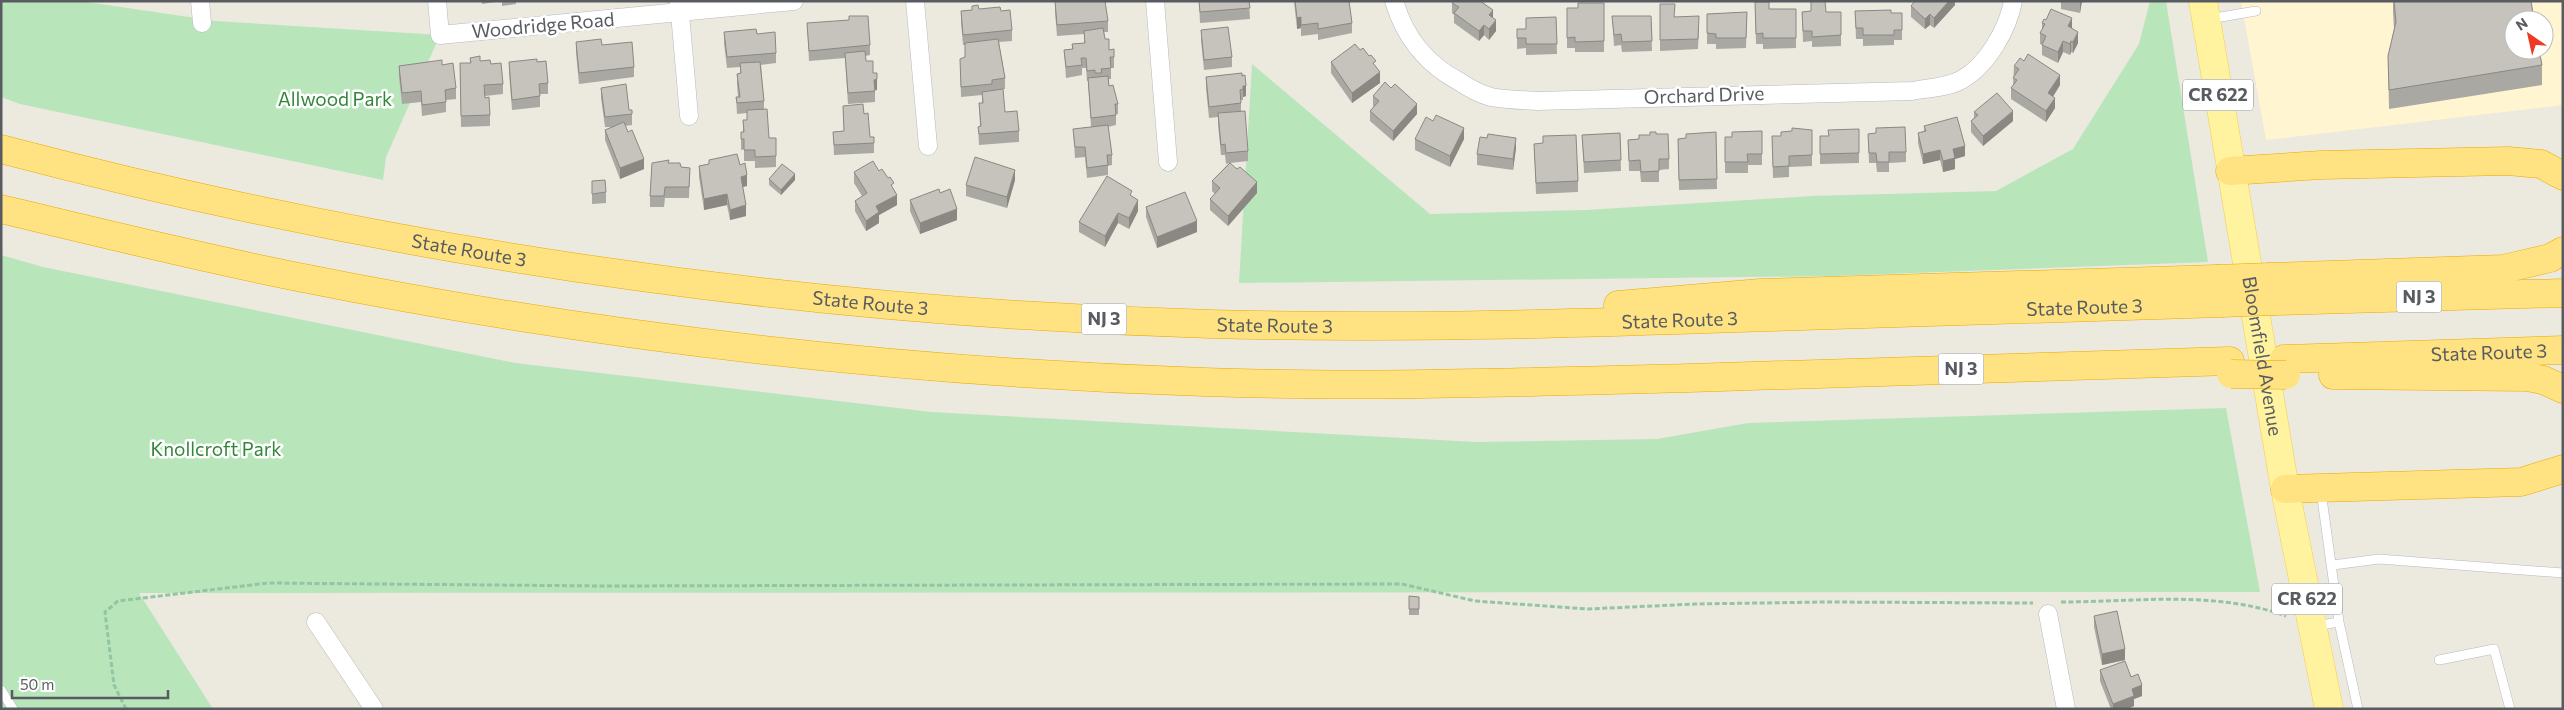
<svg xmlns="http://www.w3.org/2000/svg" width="2564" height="710" viewBox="0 0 2564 710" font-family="Commissioner,sans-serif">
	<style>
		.commercial { fill: #fff5d1; fill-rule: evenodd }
		.green { fill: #b9e5bb }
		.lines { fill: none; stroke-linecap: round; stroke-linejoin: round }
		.lane-casing { stroke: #b7b9be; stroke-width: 10 }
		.street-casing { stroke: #b7b9be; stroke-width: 19 }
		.primary-casing { stroke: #f5cc4e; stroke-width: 29 }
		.highway-casing { stroke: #eaa900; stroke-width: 29 }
		.path { stroke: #92c6a2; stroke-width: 3; stroke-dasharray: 5 2.5; stroke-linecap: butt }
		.lane { stroke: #fff; stroke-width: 9 }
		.street { stroke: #fff; stroke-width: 18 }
		.primary { stroke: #fff3a0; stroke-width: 28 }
		.highway { stroke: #ffe382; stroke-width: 28 }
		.highway-bridge-casing { stroke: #eaa900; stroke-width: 29; stroke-linecap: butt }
		.highway-bridge { stroke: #ffe382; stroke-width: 28 }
		.wall { fill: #aaa8a2 }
		.shaded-wall { fill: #8b8884 }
		.building { fill: #c6c3bc; stroke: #8b8884 }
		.labels { text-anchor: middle; stroke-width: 5; stroke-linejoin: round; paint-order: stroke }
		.shield { fill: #fff; stroke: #8a8c90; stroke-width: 1 }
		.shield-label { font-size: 18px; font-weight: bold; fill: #585b60 }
		.street-label { font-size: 19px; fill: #585b60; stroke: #fff }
		.park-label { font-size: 19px; fill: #328638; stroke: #fff }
	</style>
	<rect width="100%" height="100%" fill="#ece9de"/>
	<path class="commercial" d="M2241 1H2563V105L2266 140ZM2514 20H2544V50H2514Z"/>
	<path class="green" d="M1 1H80L216 21 440 35 386 157 383 180 20 104 1 97Z
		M2150 1H2166L2208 262 1831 276 1239 283 1252 64 1430 214 1586 210 1813 196 1996 191 2073 149 2139 44Z
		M1 255 43 267 515 363 931 412 1476 442 1657 439 1748 423 2226 408 2260 592 139 593 213 709H1Z"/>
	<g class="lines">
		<g class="lane-casing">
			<path id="lane" d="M2209 19 2256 11
				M2321 491 2339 622
				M2333 565 2379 559 2563 573
				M2315 626 2339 622 2358 709
				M2439 660 2494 649 2510 709
				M1 690 13 709"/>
		</g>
		<g class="street-casing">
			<path id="street" d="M200 1 202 23
				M437 1 440 35 794 1
				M915 1 928 146
				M1155 1 1168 162
				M1394 1C1405 38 1426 64 1460 82 1469 88 1480 94 1491 97 1506 100 1522 100 1537 101L1912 91C1928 88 1946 88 1961 80 1987 66 2008 29 2013 1
				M679 2 689 116
				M2048 614 2066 709
				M316 622 374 709"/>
		</g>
		<g class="primary-casing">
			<g id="primary">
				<path id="s1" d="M2203 1 2285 489 2329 709"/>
			</g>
		</g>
		<g class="highway-casing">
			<g id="highway">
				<path id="s2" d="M1 149C395 253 803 312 1210 324 1386 329 1562 324 1738 318 1899 313 2060 308 2221 303"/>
				<path d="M2230 171 2321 165 2508 161 2541 164 2563 176"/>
				<path d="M1 209C100 233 198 257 298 277 596 337 900 372 1204 382 1365 388 1527 382 1689 378 1869 372 2049 367 2230 361"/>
				<path d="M2271 277 2503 269 2550 258 2563 251"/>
				<path d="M2275 301 2563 293"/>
				<path d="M1618 305 1761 293 2216 279"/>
				<path id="s3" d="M2284 359 2563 350"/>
				<path d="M2333 375 2527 377 2543 380 2563 389"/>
				<path d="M2285 489 2521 482 2563 469"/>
			</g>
		</g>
		<path class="path" d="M2061 602C2136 602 2214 590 2286 616
			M126 709 114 685 105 612 118 601 268 583 605 586 1402 584 1475 601 1588 609 1695 604 1824 602 2033 603"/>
		<use href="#lane" class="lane"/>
		<use href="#street" class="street"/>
		<use href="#primary" class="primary"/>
		<use href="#highway" class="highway"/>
		<g class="highway-bridge-casing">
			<path id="highway-bridge" d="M2216 279 2271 277
				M2221 303 2275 301
				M2231 374 2286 375"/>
		</g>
		<use href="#highway-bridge" class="highway-bridge"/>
	</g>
	<path class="wall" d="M482 1H516V4L502 6V1L482 4Z
		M1055 1 1108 21V32H1104L1105 39 1109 50 1114 57V68H1111V79H1109V86L1118 104V114H1116V125L1108 127 1112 155V165L1108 166V175L1087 178 1085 157 1075 158 1073 129 1091 127 1088 81H1087L1086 68H1082V75L1066 78 1064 50 1072 49V44L1084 43V34L1057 36 1055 12Z
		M1199 1H1249L1250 19 1200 23Z
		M1294 1H1349L1352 23V33L1318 40V34L1301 36V28L1297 29Z
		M1811 1 1826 12H1841V46L1812 47V41L1803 42 1802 12 1811 11Z
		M1955 1V5L1934 28 1930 25 1925 29 1911 17V6Z
		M2061 1H2082L2080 13 2061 9Z
		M2393 1H2531L2542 65V85L2389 109 2388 56 2394 29 2393 12Z
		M1755 2 1769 9H1796V48L1763 49V44H1756Z
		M1452 3 1493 18 1496 31 1489 40 1484 35 1479 41 1454 23V15L1452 13Z
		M1604 3V52H1575V48H1567V8H1578Z
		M1660 4 1675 17 1699 26 1698 49 1660 51Z
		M979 9 1001 11 1012 30V41L999 42 1005 78V89L992 91 1005 112 1019 131V142L979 145 978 127 980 126 979 103H982V95L961 97 960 59 965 57V45H963L961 22V11Z
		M1855 11 1891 13H1902V40H1894V45L1863 46V39H1856Z
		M1747 12 1746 48 1716 49V44H1707V14Z
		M1612 16H1651L1652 51 1622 52 1621 45 1614 46Z
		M1556 17 1557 54 1526 55V48L1517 49V29H1526Z
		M807 23 870 45V55L865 56 866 61 873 73 877 90H875V102L848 104 845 58 809 61Z
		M2042 23 2072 28 2078 43 2073 53 2071 52 2070 55 2063 52 2058 63 2042 55V45L2040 44V33L2042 30Z
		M1201 30 1232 57V67L1204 70 1201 40Z
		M724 32 757 34 776 53V63L761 65 764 101V109L769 138H776V167L755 168V161H744V149L741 150V132H743V120H747V113L737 114 736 97H738L737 84V74L740 73V67L727 68 724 43Z
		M576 42 602 45 634 67V77L579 84 576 52Z
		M1360 50 1376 67 1380 83 1352 103 1331 73V62Z
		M470 58 491 64 503 84V94L485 96 490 115V126L461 127 460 63H470Z
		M509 62H537L548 83V94H540V107L512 110 509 72Z
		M442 65 456 88V99L446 100V112L422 116 421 102 402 104 399 77V66Z
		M2014 66 2060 85 2053 97 2055 108 2046 122 2011 99V88L2013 86Z
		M1242 73 1246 96 1243 97V100H1241V111L1248 151V161L1230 163 1257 193 1228 226 1210 210V199L1215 194 1212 191V181L1229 163 1226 164 1225 155H1221L1218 124V117L1209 118 1206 88V77Z
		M601 88 632 114V125L625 126 644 169 620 179 605 140V130L613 127H605L601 98Z
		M1373 96 1417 114 1393 141 1370 121V111L1374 107 1373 106Z
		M843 106 864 114 870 137 874 143V153L834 155 833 132 844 131Z
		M1974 112 2013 121 1983 146 1971 132V121L1974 118Z
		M1924 126 1965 156 1955 159V169L1943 172 1940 160 1923 164 1918 143V133L1924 131Z
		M1859 129V163L1820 164V136H1828Z
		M1762 131V165H1748V173H1725V137H1732Z
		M1650 132 1656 134 1669 159V169L1659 170V182H1641L1640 171H1629L1628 140 1639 139 1650 135Z
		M1716 132 1717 189 1679 190 1678 139 1686 138Z
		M1620 133 1621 171 1584 173 1582 135Z
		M1868 134 1906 152V162L1889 163V172H1877L1876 163H1869Z
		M1772 136 1812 155V166L1789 167V177L1773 178Z
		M1415 139H1464L1450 167 1415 150Z
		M1534 144 1578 181V192L1536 194Z
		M1516 148 1513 170 1477 165V154Z
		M709 160 740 165 747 186 743 187 746 216 730 220 727 205 704 210 699 177V166L709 164Z
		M669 163 681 167 690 168 689 198H665L664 207H650V196Z
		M879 171 894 190 897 205 879 215V223L866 231 855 211V201L862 196 854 183V172Z
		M769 179 795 180 781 195 769 185Z
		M1015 180 1007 208 966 196V185Z
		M606 192V203L592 204V194Z
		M940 193 957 220 920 234 910 211V200Z
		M1132 197 1138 211 1129 229 1118 223 1105 247 1079 232V222Z
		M1146 207 1197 232 1157 248 1146 217Z
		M1409 596 1419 597V615H1409Z
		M2094 616 2125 660 2102 665 2094 627Z
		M2100 670 2131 677 2142 696 2134 699V706L2127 709H2111L2100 681Z"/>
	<path class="shaded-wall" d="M1949 1H1955V5L1934 28V18Z
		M2080 1H2082L2080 13Z
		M1493 10V21L1489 15Z
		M1930 14V25L1925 29V19Z
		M1301 17V28L1297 29V18Z
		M2072 18V29L2068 26Z
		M1496 20V31L1489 40V29Z
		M1484 25V35L1479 41V31Z
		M2078 32V43L2073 53V42Z
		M2063 41V52L2058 63V52Z
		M2071 41V52L2070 55V44Z
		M1380 72V83L1352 103V93Z
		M2060 75V85L2048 104V93Z
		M877 79V90H874V80Z
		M1243 86H1246V96L1243 97Z
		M2055 98V108L2046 122V111Z
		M1417 104V114L1393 141V131Z
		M2013 111V121L1983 146V136Z
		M1464 128V139L1450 167V156Z
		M1516 138V148L1513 170V159Z
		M1965 146V156L1955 159V169L1943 172V161L1953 149Z
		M1940 150V160L1923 164V154Z
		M644 159V169L620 179V168Z
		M1015 170V180L1007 208V197Z
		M795 174V180L781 195V190Z
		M747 175V186L741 187V177Z
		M1257 182V193L1228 226V216Z
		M727 194V205L704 210V199Z
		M897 195V205L879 215V223L866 231V221L876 206Z
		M1138 200V211L1129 229V218Z
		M746 205V216L730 220V210Z
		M957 209V220L920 234V223Z
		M1118 213V223L1105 247V236Z
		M1197 221V232L1157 248V237Z
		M2125 649V660L2102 665V654Z
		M2142 685V696L2134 699V706L2127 709H2113V704L2132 689Z"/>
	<path class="building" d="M1055 1H1105L1108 21 1057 25Z
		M1199 1H1249L1250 8 1200 12Z
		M1295 1H1349L1352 23 1318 29V23L1301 25V17L1297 18Z
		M1453 1H1480L1493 10 1489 15 1496 20 1489 29 1484 25 1479 31 1454 13 1459 7 1452 3Z
		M1811 1H1825L1826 12H1841V35L1812 37V31H1803L1802 12 1811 11Z
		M1915 1H1949L1934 18 1930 14 1925 19 1911 6Z
		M2394 1H2531L2534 20H2514V50H2539L2542 65 2389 90 2388 56 2396 22Z
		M1755 2H1769V9H1796V38H1763V33L1756 34Z
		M1578 3H1604V41L1575 42V37L1567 38V8H1578Z
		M1660 4H1675L1674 17 1699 16 1698 39 1660 40Z
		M978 5 979 9 1000 7 1001 11 1010 10 1012 30 963 35 961 11 972 10V6Z
		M2051 9 2072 18 2068 26 2078 32 2073 42 2071 41 2070 44 2063 41 2058 52 2042 45 2046 36 2040 33 2045 24 2042 23 2044 19 2046 20Z
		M1891 10V13H1902V30H1894V35H1863V28H1856L1855 11Z
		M1747 12 1746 38H1716V34L1707 33V14Z
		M849 16H868L870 45 809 51 807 23 849 20Z
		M1612 16H1651L1652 41 1622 42 1621 34 1614 35Z
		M1556 17 1557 44H1526V38H1517V29H1526V18Z
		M1228 27 1232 57 1204 60 1201 30Z
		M1103 28 1105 39H1109V50L1114 49V57H1110L1111 68 1101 69 1102 73H1095V70L1087 71 1086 58H1081L1082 65 1066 67 1064 50 1073 49 1072 44 1085 43 1084 31Z
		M756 29 757 34 775 32 776 53 727 57 724 32Z
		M601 39 602 45 632 42 634 67 579 73 576 42Z
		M998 39 1005 78 992 80V84L961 87 960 59 965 57V43Z
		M1355 44 1360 50 1363 48 1369 56 1371 55 1376 61 1373 63 1380 72 1352 93 1331 62Z
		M865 51 866 61H873V73H877V79L874 80 875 91 848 93 845 53Z
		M2028 54 2060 75 2048 93 2055 98 2046 111 2011 88 2017 80 2013 78 2019 69 2014 66 2020 58 2024 61Z
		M480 56V61L490 60 491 64 501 63 503 84 484 85 485 98 489 97 490 115 461 116 460 63H471L470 58Z
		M537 59V62L546 61 548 83 539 84 540 96 512 100 509 62Z
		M442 60V65L453 63 456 88 445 90 446 102 422 105 421 91 402 93 399 66Z
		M760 62 764 101 737 103 736 97H740L737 74 741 73 740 63Z
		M1242 73V76L1245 75 1246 86H1243V89L1240 90 1241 103 1209 107 1206 77Z
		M1108 76 1109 86 1113 85 1118 104H1115L1116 115 1091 118 1088 78Z
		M1385 82 1391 88 1395 84 1417 104 1393 131 1370 111 1379 101 1373 96Z
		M626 84 629 110H632V114L605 117 601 88Z
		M1003 89 1005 112 1017 111 1019 131 979 134 978 127 981 126 979 103H983L982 92Z
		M1997 93 2013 111 1983 136 1971 121 1978 115 1974 112Z
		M863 104 864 114 868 113 870 137H874V143L834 145 833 132 844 131 843 106Z
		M767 109 769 138H776V156L755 157V150H744V139H741V132H744L743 120H747V110Z
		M1245 111 1248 151 1226 153 1225 144 1221 145 1218 113Z
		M1436 115 1464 128 1450 156 1415 139 1426 117 1433 121Z
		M1957 117 1965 146 1953 149 1955 158 1943 161 1940 150 1923 154 1918 133 1926 131 1924 126Z
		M624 122 628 132 632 130 644 159 620 168 605 130Z
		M1108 125 1112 155H1107L1108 165 1087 168 1085 147H1075L1073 129Z
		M1905 127 1906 152H1889V162H1877L1876 153H1869L1868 134 1876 133V128Z
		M1792 128 1812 130V155L1789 156V166L1773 167 1772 136H1781V132L1792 131Z
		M1859 129V153L1820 154V136H1829L1828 130Z
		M1762 131V154H1747L1748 162H1725V137H1732V132Z
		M1650 132H1656V134H1668L1669 159H1659V171L1641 172 1640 160 1629 161 1628 140 1639 139V135H1650Z
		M1716 132 1717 179 1679 180 1678 139 1686 138V134Z
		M1620 133 1621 160 1584 162 1582 135Z
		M1488 134 1516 138 1513 159 1477 154 1480 137 1487 138Z
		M1576 135 1578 181 1536 183 1534 144 1543 143V136Z
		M737 154 740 165 745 163 747 175 741 177 746 205 730 210 727 194 704 199 699 166 709 164V160Z
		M975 157 1015 170 1007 197 966 185Z
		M669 160 668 163H680L681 167 690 168 689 187H665L664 196H650L652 163Z
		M873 161 879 171 882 169 888 178 890 177 894 183 891 185 897 195 876 206 879 212 866 221 855 201 867 193 854 172Z
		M1230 163 1237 169 1240 167 1257 182 1228 216 1210 199 1220 188 1212 181Z
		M782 164 795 174 781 190 769 179Z
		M1107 176 1132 191 1130 195 1138 200 1129 218 1118 213 1105 236 1079 222Z
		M605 180 606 192 592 194V181Z
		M939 189 940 193 950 189 957 209 920 223 910 200Z
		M1185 192 1197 221 1157 237 1146 207Z
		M1409 596 1419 597V609H1409Z
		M2117 611 2125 649 2102 654 2094 616Z
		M2125 661 2131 677 2138 674 2142 685 2132 689 2134 696 2113 704 2100 670Z"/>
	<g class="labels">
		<g class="shield">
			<rect x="2183" y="79.5" width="70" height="31" rx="4"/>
			<rect x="2396.5" y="281.5" width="45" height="31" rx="4"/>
			<rect x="1081.5" y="303.5" width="45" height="31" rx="4"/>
			<rect x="1938.5" y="353.5" width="45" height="31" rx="4"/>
			<rect x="2272" y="583.5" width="70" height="31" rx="4"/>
		</g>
		<g class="shield-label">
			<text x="2218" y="101">CR 622</text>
			<text x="2419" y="303">NJ 3</text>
			<text x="1104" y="325">NJ 3</text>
			<text x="1961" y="375">NJ 3</text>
			<text x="2307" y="605">CR 622</text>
		</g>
		<g class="street-label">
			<text transform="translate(543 25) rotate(-5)" y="7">Woodridge Road</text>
			<text transform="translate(1704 95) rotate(-2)" y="7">Orchard Drive</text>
			<text dy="7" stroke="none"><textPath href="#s2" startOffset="479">State Route 3</textPath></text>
			<text dy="7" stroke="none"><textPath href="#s2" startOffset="884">State Route 3</textPath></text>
			<text dy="7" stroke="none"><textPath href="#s2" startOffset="2099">State Route 3</textPath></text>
			<text dy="7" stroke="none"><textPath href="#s2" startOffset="1694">State Route 3</textPath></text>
			<text dy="7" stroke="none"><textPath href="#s2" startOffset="1289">State Route 3</textPath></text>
			<text dy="7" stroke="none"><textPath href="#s3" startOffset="205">State Route 3</textPath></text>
			<text dy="7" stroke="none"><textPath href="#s1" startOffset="360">Bloomfield Avenue</textPath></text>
		</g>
		<g class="park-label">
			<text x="335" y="106">Allwood Park</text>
			<text x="216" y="456">Knollcroft Park</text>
		</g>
	</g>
	<rect width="2564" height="710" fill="none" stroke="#585b60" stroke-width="5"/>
	<g transform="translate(2529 35) rotate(326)"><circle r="24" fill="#ffffff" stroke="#bcbdbf"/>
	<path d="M0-4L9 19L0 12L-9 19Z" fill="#ee3923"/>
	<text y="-8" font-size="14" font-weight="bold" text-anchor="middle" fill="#585b60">N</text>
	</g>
	<path d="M12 690v8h156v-8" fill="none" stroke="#585b60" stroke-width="2.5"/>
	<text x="20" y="690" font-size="15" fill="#585b60" stroke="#ffffff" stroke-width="4" paint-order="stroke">50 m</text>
</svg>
